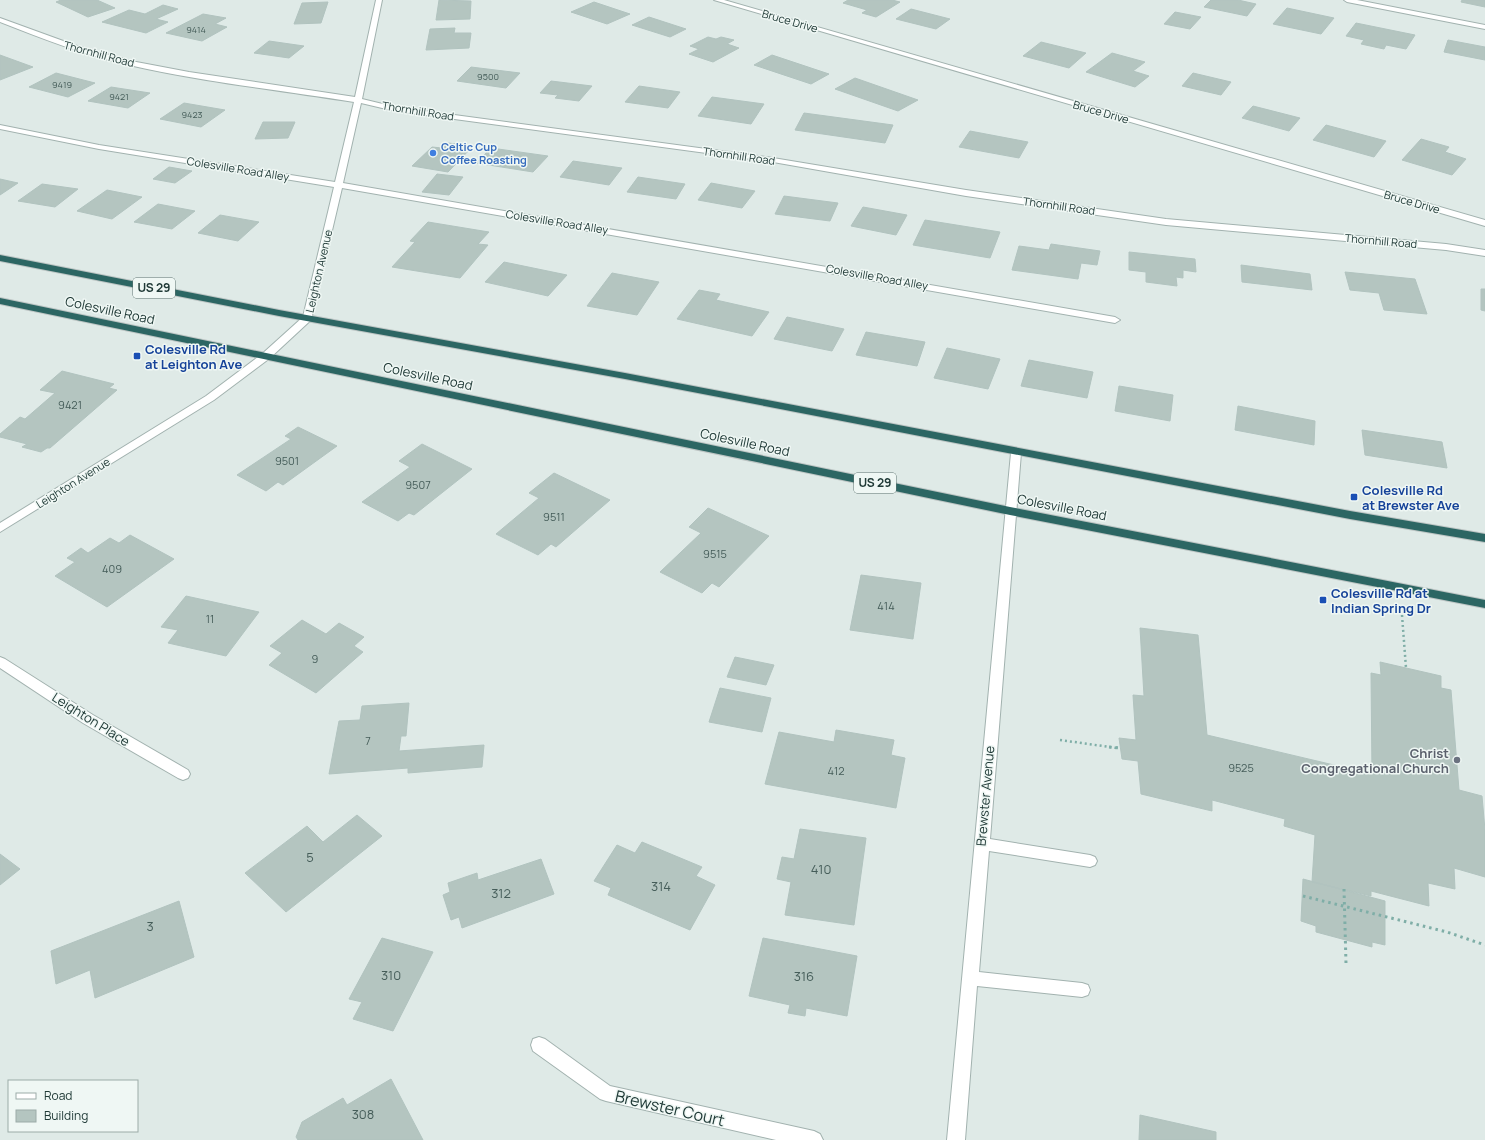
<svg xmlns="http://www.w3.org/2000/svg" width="1485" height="1140" viewBox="0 0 1485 1140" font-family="Manrope,sans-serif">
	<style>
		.building { fill: #b4c5c0; stroke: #b1c3bf }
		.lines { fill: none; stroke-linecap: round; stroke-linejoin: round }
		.minor-casing { stroke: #a2b2af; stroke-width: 2 }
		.highway-casing { stroke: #bcc4c3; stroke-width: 2 }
		.path-far1 { stroke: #7faea7; stroke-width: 2.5; stroke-dasharray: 2 3; stroke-linecap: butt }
		.path { stroke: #7faea7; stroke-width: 3; stroke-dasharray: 2.5 4; stroke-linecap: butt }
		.minor { fill: #fff; fill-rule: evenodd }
		.highway { fill: #2c6663; fill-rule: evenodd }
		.shop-dot { fill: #3f7fe0; stroke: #eff7f4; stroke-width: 1.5 }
		.transit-dot { fill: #1a4fb4; stroke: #eff7f4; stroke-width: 1.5 }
		.worship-dot { fill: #6b7280; stroke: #eff7f4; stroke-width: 1.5 }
		.labels { text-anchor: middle; stroke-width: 3; stroke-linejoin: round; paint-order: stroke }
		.far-number-label { font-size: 9px; fill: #455d59 }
		.far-street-label { font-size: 11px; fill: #203a37; stroke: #eff7f4 }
		.far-shop-label { font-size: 11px; font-weight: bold; fill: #366cbe; stroke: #eff7f4; text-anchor: start }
		.number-label { font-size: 11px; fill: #455d59 }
		.shield { fill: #eff7f4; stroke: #5e7370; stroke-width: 1 }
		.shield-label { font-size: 12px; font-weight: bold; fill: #203a37 }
		.street-label { font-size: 13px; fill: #203a37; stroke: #eff7f4 }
		.transit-label { font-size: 13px; font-weight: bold; fill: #164399; stroke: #eff7f4; text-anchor: start }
		.worship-label { font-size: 13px; font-weight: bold; fill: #5b616d; stroke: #eff7f4; text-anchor: end }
		.near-number-label { font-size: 13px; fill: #455d59 }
		.near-street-label { font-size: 16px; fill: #203a37; stroke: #eff7f4 }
	</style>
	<rect width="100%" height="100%" fill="#dfeae7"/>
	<path class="building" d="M61 0H97L115 8 88 17 56 2Z
		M439 0 471 1 470 19 436 20Z
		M848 0H892L900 2 876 17 862 13 867 10 843 3Z
		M1211 0H1238L1256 4 1247 16 1204 7Z
		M1462 0H1485V7L1461 2Z
		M328 2 321 23 294 24 302 3Z
		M594 2 630 14 607 24 571 12Z
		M163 5 178 9 156 19 168 22 146 33 102 22 129 10 145 14Z
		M1287 8 1334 18 1321 34 1273 24Z
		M911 9 950 19 936 29 896 19Z
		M1175 12 1201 17 1190 29 1164 24Z
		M203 14 226 18 215 24 227 27 202 41 166 33Z
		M649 17 686 29 670 37 632 25Z
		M1356 23 1415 35 1406 49 1386 45 1384 49 1361 44 1364 40 1346 36Z
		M455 28 454 33H471L469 48 426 50 430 29Z
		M708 37 716 39 721 37 734 40 727 44 739 48 713 62 689 54 699 49 690 46Z
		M1448 40 1485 47V60L1444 52Z
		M269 41 304 46 289 58 254 53Z
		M1041 42 1086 53 1069 68 1023 56Z
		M1112 53 1145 62 1133 71 1149 76 1135 87 1086 72Z
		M0 55 33 67 0 80Z
		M772 55 829 74 811 84 754 65Z
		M471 67 520 73 506 88 457 81Z
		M56 73 95 83 68 97 29 87Z
		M1193 73 1231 82 1221 95 1182 86Z
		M855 78 918 100 898 111 835 89Z
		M551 81 592 86 579 101 555 98 558 95 540 93Z
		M639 86 680 92 668 108 625 102Z
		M111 87 150 93 128 108 88 101Z
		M712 97 764 104 751 124 698 116Z
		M184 103 225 110 201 127 160 119Z
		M1253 106 1300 118 1289 131 1242 118Z
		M804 113 893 125 885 143 795 130Z
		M263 122H295L288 138 255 139Z
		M1326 125 1386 141 1374 157 1313 140Z
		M970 131 1028 142 1019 158 959 147Z
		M1421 139 1449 147 1445 152 1466 159 1452 175 1402 160Z
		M448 143 473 146 448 172 412 166 432 147 442 148Z
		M491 148 548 156 533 172 476 163Z
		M573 161 622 168 609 185 560 177Z
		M169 167 192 171 175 183 153 179Z
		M437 174 463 177 449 195 422 192Z
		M638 177 685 184 676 199 627 192Z
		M0 179 18 183 0 195Z
		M711 183 755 191 742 208 698 200Z
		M42 184 78 189 55 207 18 201Z
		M107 190 142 197 112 219 77 211Z
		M784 196 838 203 830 221 775 214Z
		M158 204 195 211 172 229 134 222Z
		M863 207 907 215 896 235 851 226Z
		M220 215 259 222 238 241 198 233Z
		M925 220 1000 232 990 258 913 245Z
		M428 222 489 232 478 244 488 245 460 278 392 267 415 242 410 241Z
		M1051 244 1100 251 1097 265 1081 263 1078 279 1012 270 1019 246 1049 250Z
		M1129 252 1195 259 1196 272 1183 270V278L1176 277 1177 286 1146 282V272L1129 270Z
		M504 262 567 275 548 296 485 282Z
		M1241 265 1310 274 1312 290 1242 282Z
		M1345 272 1415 279 1427 314 1384 310 1379 293 1350 290Z
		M612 273 659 282 637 315 587 306Z
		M1481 289H1485V311L1481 310Z
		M699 290 720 294 716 300 769 312 752 336 677 319Z
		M787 317 844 329 832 351 774 339Z
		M866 332 925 342 917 366 856 355Z
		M947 348 1000 359 988 389 934 378Z
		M1029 360 1093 372 1087 398 1021 386Z
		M62 371 114 384 109 388 117 390 50 448H47L41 452 22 447 27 444 0 437V434L20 417 25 419 55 393 40 390Z
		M1119 386 1173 395 1170 421 1115 411Z
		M1238 406 1315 421 1314 445 1235 430Z
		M298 427 337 446 283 485 278 482 266 491 237 475 291 439 285 436Z
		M1362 430 1442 442 1447 468 1365 455Z
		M422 444 472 469 414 515 409 513 398 521 362 502 410 467 399 461Z
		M554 473 610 500 556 547 551 544 538 555 496 534 539 498 529 493Z
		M708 508 769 536 719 587 712 583 702 593 660 572 701 533 689 527Z
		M130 535 174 559 107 607 55 576 75 562 67 558 81 548 88 553 110 538 119 543Z
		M861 575 921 583 913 639 850 630Z
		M186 596 259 612 226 656 168 643 178 630 161 627Z
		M302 620 326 634 339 623 364 637 354 646 363 652 316 693 269 665 282 653 270 646Z
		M1140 628 1198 635 1207 735 1372 774 1371 673 1381 675 1380 662 1441 676V688L1451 690 1459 790 1482 796 1485 830V877L1454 868 1455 889 1428 883 1429 906 1371 891V896L1312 882 1315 835 1284 826 1285 819 1212 800V811L1141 794 1138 761 1122 759 1119 738 1136 740 1133 695 1144 696Z
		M735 657 774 665 766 685 727 677Z
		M720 688 771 698 762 732 709 722Z
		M409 703 406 736H401L399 751 484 745 482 767 408 773V768L329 774 339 721 360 720 362 706Z
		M836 730 894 740 891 755 905 758 896 808 765 784 779 732 834 742Z
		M357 815 382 836 286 912 245 873 307 826 323 842Z
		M800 829 866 838 854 925 785 915 791 882 777 879 782 857 794 859Z
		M642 842 702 867 696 876 715 885 690 930 608 895 611 888 594 881 617 845 635 853Z
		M0 854 20 869 0 885Z
		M541 859 554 894 462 928 459 917 451 920 443 895 450 892 448 883 477 873 478 880Z
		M1303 879 1385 901V945L1372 942V947L1316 932V926L1301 921Z
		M179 901 194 957 95 998 90 970 56 984 51 951Z
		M382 938 433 952 393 1031 353 1019 362 1002 349 999Z
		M763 938 857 956 847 1016 806 1008 805 1016 788 1013 790 1005 749 996Z
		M391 1079 423 1140H298L296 1137 302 1122 343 1098 347 1105Z
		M1140 1115 1216 1132V1140H1139Z"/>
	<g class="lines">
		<g class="minor-casing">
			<path id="minor" d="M376 0H382L362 99 395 107 773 158 966 190 1166 219 1446 244 1485 250V256L1446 250 1166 225 966 196 773 162 395 111 361 103 343 183 1115 317 1120 320 1115 323 342 188 311 320 270 358 214 400 0 532V523L206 396 262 354 303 317 334 187 99 149 0 129V125L99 145 335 182 354 102C279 90 203 82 129 65 85 55 43 39 0 22V18L77 46 131 61 189 72 355 97Z
				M714 0H724L1485 220V226Z
				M1344 0H1357L1485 25V29L1347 2Z
				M1016 450 1020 451 1021 453 990 839 1090 855 1095 857 1097 861 1095 865 1090 867 989 851 979 972 1082 983 1088 985 1090 990 1088 995 1082 997 977 986 965 1140H947L1011 453 1012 451Z
				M0 657 5 659 93 715 188 770 190 774 188 778 183 780 178 778 83 723 0 668Z
				M539 1037 545 1039 610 1086 814 1131 820 1134 823 1140H776L606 1101 600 1099 533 1051 531 1045 533 1039Z"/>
		</g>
		<g class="highway-casing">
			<path id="highway" d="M0 255 279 310 625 373 1350 511 1485 534V542L1350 519 625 379 279 316 0 261Z
				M0 298 1010 507 1485 600V608L1010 515 0 304Z"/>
		</g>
		<path class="path-far1" d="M1402 615 1406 668
			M1060 740 1117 748"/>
		<path class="path" d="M1109 747 1120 748
			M1344 889 1346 964
			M1303 896 1447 932 1485 945"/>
		<use href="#minor" class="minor"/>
		<use href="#highway" class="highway"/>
	</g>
	<circle class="shop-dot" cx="433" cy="153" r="4"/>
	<g class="transit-dot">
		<rect x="133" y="352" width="8" height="8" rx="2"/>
		<rect x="1350" y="493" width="8" height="8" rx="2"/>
		<rect x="1319" y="596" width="8" height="8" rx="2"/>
	</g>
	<circle class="worship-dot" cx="1457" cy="760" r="4"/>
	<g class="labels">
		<g class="far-number-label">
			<text x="196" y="33">9414</text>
			<text x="488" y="80">9500</text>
			<text x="62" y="88">9419</text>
			<text x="119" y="100">9421</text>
			<text x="192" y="118">9423</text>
		</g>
		<g class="far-street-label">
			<text transform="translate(790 21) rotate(16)" y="4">Bruce Drive</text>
			<text transform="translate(99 54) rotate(15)" y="4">Thornhill Road</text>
			<text transform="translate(418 111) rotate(9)" y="4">Thornhill Road</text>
			<text transform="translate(1101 112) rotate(16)" y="4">Bruce Drive</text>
			<text transform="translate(739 156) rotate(8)" y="4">Thornhill Road</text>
			<text transform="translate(238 169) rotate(9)" y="4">Colesville Road Alley</text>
			<text transform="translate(1412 202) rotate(16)" y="4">Bruce Drive</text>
			<text transform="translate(1059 206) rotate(8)" y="4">Thornhill Road</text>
			<text transform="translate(557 222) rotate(9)" y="4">Colesville Road Alley</text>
			<text transform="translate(1381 241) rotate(5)" y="4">Thornhill Road</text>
			<text transform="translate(319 271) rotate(-77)" y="4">Leighton Avenue</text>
			<text transform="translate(877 277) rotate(10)" y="4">Colesville Road Alley</text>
			<text transform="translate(73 483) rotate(-32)" y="4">Leighton Avenue</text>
		</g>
		<g class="far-shop-label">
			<text x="441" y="151">Celtic Cup<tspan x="441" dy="13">Coffee Roasting</tspan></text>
		</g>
		<g class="number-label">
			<text x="70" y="409">9421</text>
			<text x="287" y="465">9501</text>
			<text x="418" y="489">9507</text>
			<text x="554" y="521">9511</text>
			<text x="715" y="558">9515</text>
			<text x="112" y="573">409</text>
			<text x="886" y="610">414</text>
			<text x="210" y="623">11</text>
			<text x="315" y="663">9</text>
			<text x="368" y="745">7</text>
			<text x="1241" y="772">9525</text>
			<text x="836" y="775">412</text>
		</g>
		<g class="shield">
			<rect x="133" y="278" width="42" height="20" rx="3"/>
			<rect x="854" y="473" width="42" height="20" rx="3"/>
		</g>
		<g class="shield-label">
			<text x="154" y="292">US 29</text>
			<text x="875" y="487">US 29</text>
		</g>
		<g class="street-label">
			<text transform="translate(110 310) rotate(12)" y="5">Colesville Road</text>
			<text transform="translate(428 376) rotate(12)" y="5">Colesville Road</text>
			<text transform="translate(745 442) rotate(12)" y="5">Colesville Road</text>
			<text transform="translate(1062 507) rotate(11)" y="5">Colesville Road</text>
			<text transform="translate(91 719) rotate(32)" y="5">Leighton Place</text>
			<text transform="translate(985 796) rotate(-85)" y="5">Brewster Avenue</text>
		</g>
		<g class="transit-label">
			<text x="145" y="354">Colesville Rd<tspan x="145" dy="15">at Leighton Ave</tspan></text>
			<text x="1362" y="495">Colesville Rd<tspan x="1362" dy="15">at Brewster Ave</tspan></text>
			<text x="1331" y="598">Colesville Rd at<tspan x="1331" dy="15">Indian Spring Dr</tspan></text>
		</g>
		<g class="worship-label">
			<text x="1449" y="758">Christ<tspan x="1449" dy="15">Congregational Church</tspan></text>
		</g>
		<g class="near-number-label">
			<text x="310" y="862">5</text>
			<text x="821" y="874">410</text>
			<text x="661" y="891">314</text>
			<text x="501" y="898">312</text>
			<text x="150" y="931">3</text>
			<text x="391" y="980">310</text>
			<text x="804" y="981">316</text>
			<text x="363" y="1119">308</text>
		</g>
		<g class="near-street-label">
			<text transform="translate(670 1108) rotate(13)" y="6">Brewster Court</text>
		</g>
	</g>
	<rect x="8" y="1080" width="130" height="52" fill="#eff7f4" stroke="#9caba8"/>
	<rect x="16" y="1093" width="20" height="6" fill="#ffffff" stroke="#9caba8"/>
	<text x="44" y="1100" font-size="12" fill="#203a37">Road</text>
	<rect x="16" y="1110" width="20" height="12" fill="#b4c5c0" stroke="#9caba8"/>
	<text x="44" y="1120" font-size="12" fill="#203a37">Building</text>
</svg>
